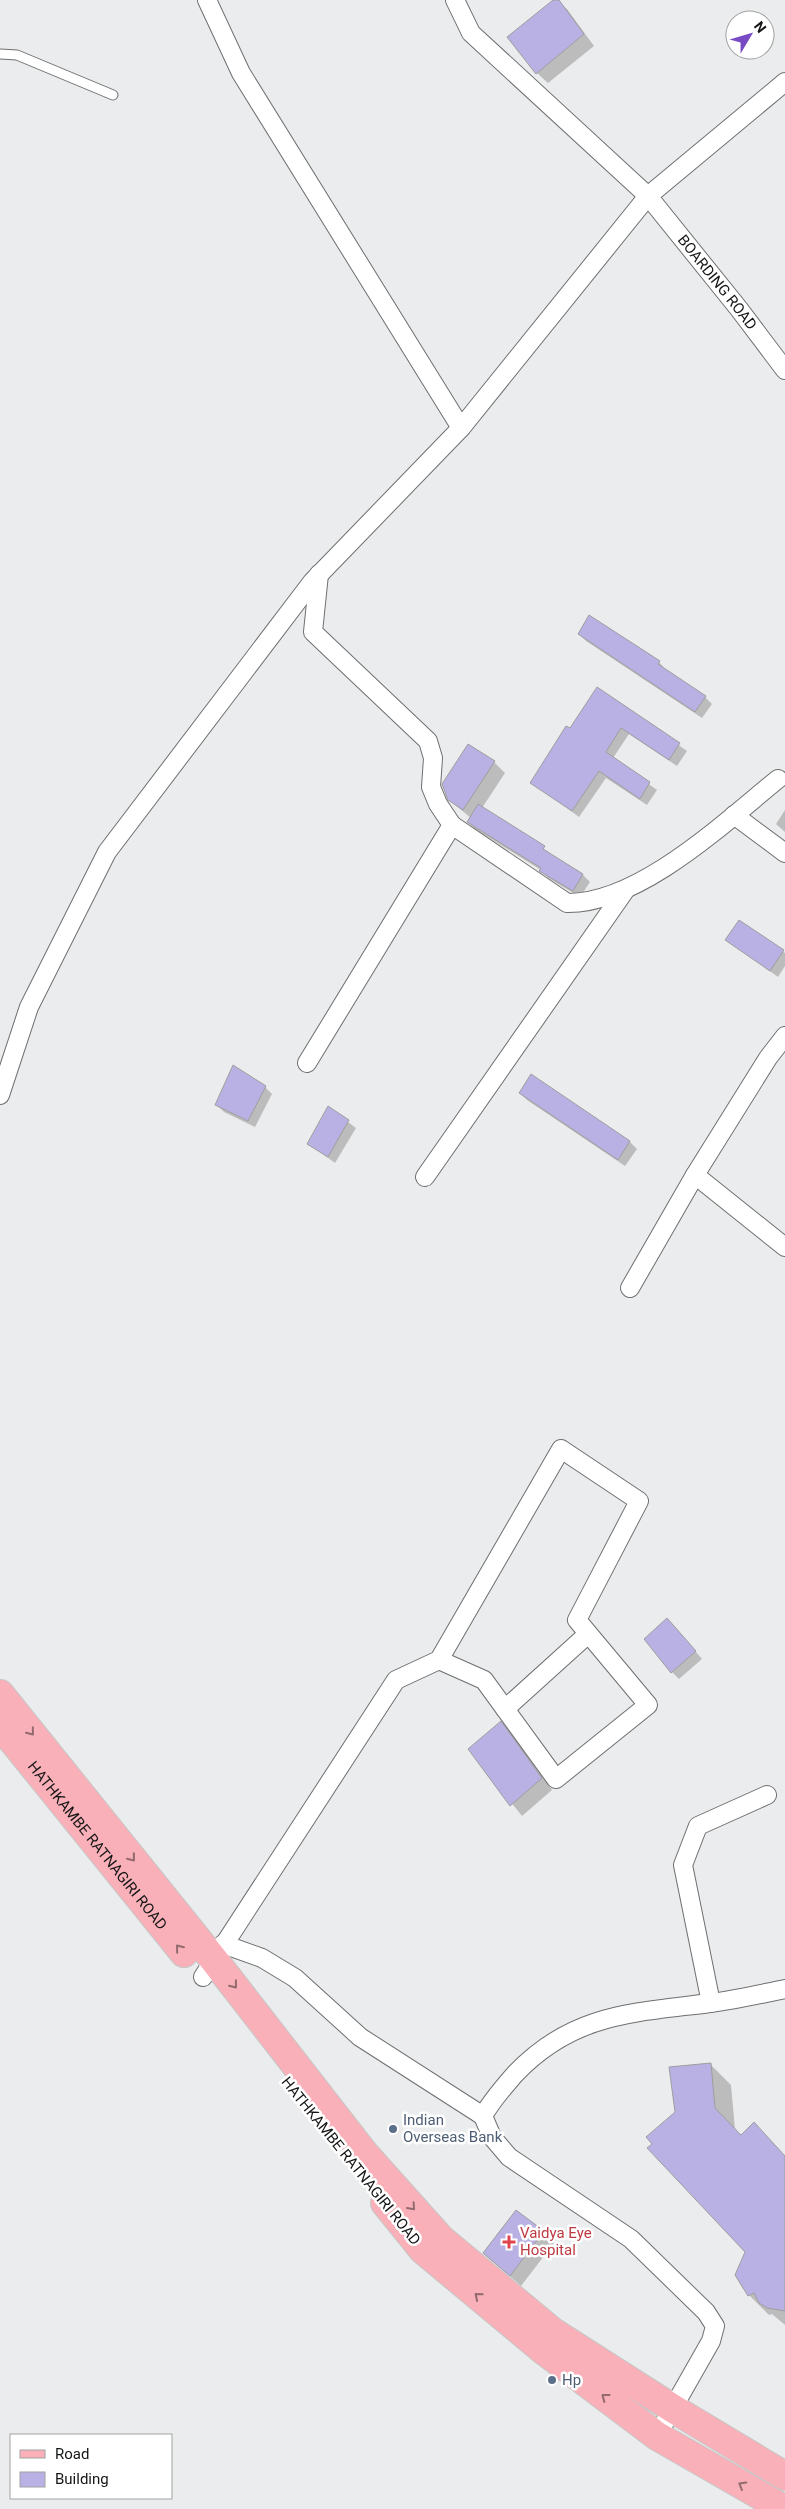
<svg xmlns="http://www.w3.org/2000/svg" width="785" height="2509" viewBox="0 0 785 2509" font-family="Roboto,sans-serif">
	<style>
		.shadow { fill: #0003 }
		.building { fill: #b9b1e3; stroke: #9e9e9f }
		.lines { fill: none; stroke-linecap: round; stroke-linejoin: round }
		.service-casing { stroke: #6e6f70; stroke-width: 11 }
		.minor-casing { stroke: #6e6f70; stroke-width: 20 }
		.primary-casing { stroke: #c7c7c7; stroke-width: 30 }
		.service { stroke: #fff; stroke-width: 9 }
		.minor { stroke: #fff; stroke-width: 18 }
		.primary { stroke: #fab0b8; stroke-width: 28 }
		.oneway { stroke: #936b6f }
		.service-dot { fill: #5c6f8a; stroke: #fff; stroke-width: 2 }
		.health-dot { fill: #e0444e; stroke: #fff; stroke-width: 2 }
		.labels { text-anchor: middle; stroke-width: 5; stroke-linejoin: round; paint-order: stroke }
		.street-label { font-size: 15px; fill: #151616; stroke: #fff }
		.service-label { font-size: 15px; fill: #4e5e75; stroke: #fff; text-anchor: start }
		.health-label { font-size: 15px; fill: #be3a42; stroke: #fff; text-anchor: start }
	</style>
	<rect width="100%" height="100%" fill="#ebeced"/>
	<path class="shadow" d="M555 0 567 9 594 46 548 83 537 73Z
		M590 617 659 662 666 670 705 697 712 704 702 718 586 641 579 634Z
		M598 689 687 751 677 766 629 734 613 758 657 790 647 805 606 778 579 817 532 782Z
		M494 762 505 773 482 808 583 875 590 882 580 897 548 878 541 870 475 829 468 822 471 818 449 800Z
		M785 810V832L776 824Z
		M739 921 785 953V966L778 977 727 940Z
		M531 1076 630 1142 637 1149 625 1166 527 1100 520 1093Z
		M265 1087 272 1094 255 1127 224 1112 217 1105Z
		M328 1107 356 1128 335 1163 309 1144Z
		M674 1626 702 1659 679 1679 672 1672Z
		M501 1723 511 1733 552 1790 522 1816 469 1750Z
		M711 2065 731 2085 735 2129 742 2136 785 2156V2325L772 2314 769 2315 749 2295 747 2251 676 2113Z
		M543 2232 554 2243 521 2286 484 2253Z"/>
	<path class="building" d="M553 0H559L584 34 536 74 507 37Z
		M589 615 660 661 658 664 706 696 695 712 578 634Z
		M597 687 680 743 669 760 621 728 606 752 650 782 640 799 599 771 572 811 530 783 566 726 570 728Z
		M468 744 495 761 463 810 448 800 442 784Z
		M478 804 545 846 543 849 583 874 573 891 539 871 541 868 467 822Z
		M739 920 784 950 770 971 725 940Z
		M233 1065 266 1086 248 1121 215 1105Z
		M531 1074 630 1141 618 1160 519 1093Z
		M328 1106 349 1120 328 1157 307 1144Z
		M667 1618 696 1651 671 1673 644 1639Z
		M501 1721 542 1778 510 1806 468 1749Z
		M711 2063 715 2108 741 2135 754 2122 785 2156V2311L767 2308 759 2303 754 2293 748 2296 735 2275 745 2252 647 2148 652 2144 646 2137 675 2112 669 2067Z
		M516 2210 544 2231 510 2276 483 2253Z"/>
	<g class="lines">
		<g class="service-casing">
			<path id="service" d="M0 54 17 55 113 95"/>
		</g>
		<g class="minor-casing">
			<g id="minor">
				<path d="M207 0 241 73 461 428"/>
				<path id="s1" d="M455 0 471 33 648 196 739 309 785 370"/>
				<path d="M319 574 313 632 428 741 433 758 431 787 438 804 452 825 567 903C639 904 725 822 778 779"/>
				<path d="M734 815 785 853"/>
				<path d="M785 1036 768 1058 695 1175 785 1247"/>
				<path d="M307 1063 452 825"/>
				<path d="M0 1095 29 1007 107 852 312 582 461 428 648 196 785 82"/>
				<path d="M425 1177 626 889"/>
				<path d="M630 1288 695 1175"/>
				<path d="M505 1709 588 1634"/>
				<path d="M223 1944 262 1958 295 1978 360 2037 483 2116"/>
				<path d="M203 1977 396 1680 439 1660 561 1449 639 1501 577 1620 648 1705 556 1779 484 1680 439 1660"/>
				<path d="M711 2003 683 1865 698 1826 767 1795"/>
				<path d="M657 2436 711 2341 715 2326 706 2312 631 2239 509 2157 492 2137 483 2116C492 2100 503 2088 515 2074 573 2013 633 2013 710 2003 735 2000 760 1994 785 1989"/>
			</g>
		</g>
		<g class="primary-casing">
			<g id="primary">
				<path d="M0 1694 214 1960 364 2153 441 2239 553 2332 672 2408 785 2476"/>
				<path id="s2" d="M0 1725 184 1953"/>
				<path d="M385 2203 423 2250 543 2350 657 2436 784 2509"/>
			</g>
		</g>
		<use href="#service" class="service"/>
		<use href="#minor" class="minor"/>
		<use href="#primary" class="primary"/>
	</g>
	<defs><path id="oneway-chevron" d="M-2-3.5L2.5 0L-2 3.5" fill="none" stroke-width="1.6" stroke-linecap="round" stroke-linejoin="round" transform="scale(1.25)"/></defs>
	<g class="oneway">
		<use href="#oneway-chevron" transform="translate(31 1732) rotate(51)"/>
		<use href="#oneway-chevron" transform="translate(132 1858) rotate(51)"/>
		<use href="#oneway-chevron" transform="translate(179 1948) rotate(-129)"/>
		<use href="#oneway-chevron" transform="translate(234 1985) rotate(52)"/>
		<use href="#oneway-chevron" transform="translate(412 2207) rotate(48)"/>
		<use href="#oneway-chevron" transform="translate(478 2296) rotate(-140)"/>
		<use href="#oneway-chevron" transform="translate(605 2397) rotate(-143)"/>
		<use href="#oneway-chevron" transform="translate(742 2485) rotate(-150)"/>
	</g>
	<g class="service-dot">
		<circle cx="393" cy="2129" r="5"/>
		<circle cx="552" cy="2380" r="5"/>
	</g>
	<path class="health-dot" d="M506.5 2234.5h5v5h5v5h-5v5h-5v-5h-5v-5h5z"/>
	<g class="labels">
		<g class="street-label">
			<text dy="5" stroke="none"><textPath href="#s1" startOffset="388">BOARDING ROAD</textPath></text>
			<text dy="5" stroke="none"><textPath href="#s2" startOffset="155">HATHKAMBE RATNAGIRI ROAD</textPath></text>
			<text transform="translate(351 2161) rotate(51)" y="5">HATHKAMBE RATNAGIRI ROAD</text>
		</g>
		<g class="service-label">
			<text x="403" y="2125">Indian<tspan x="403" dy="17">Overseas Bank</tspan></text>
			<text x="562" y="2385">Hp</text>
		</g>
		<g class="health-label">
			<text x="520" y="2238">Vaidya Eye<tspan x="520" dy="17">Hospital</tspan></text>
		</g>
	</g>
	<rect x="10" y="2434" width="162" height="65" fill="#ffffff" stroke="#a1a2a2"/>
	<rect x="20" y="2450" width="25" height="8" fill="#fab0b8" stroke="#a1a2a2"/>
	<text x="55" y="2459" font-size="15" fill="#151616">Road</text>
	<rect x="20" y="2472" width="25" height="15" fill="#b9b1e3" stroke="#a1a2a2"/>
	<text x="55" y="2484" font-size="15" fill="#151616">Building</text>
	<g transform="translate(750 35) rotate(52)"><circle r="24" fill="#ffffff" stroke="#a1a2a2"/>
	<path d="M0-4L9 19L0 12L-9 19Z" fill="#784bc4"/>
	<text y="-8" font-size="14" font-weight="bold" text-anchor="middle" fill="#151616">N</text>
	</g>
</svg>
